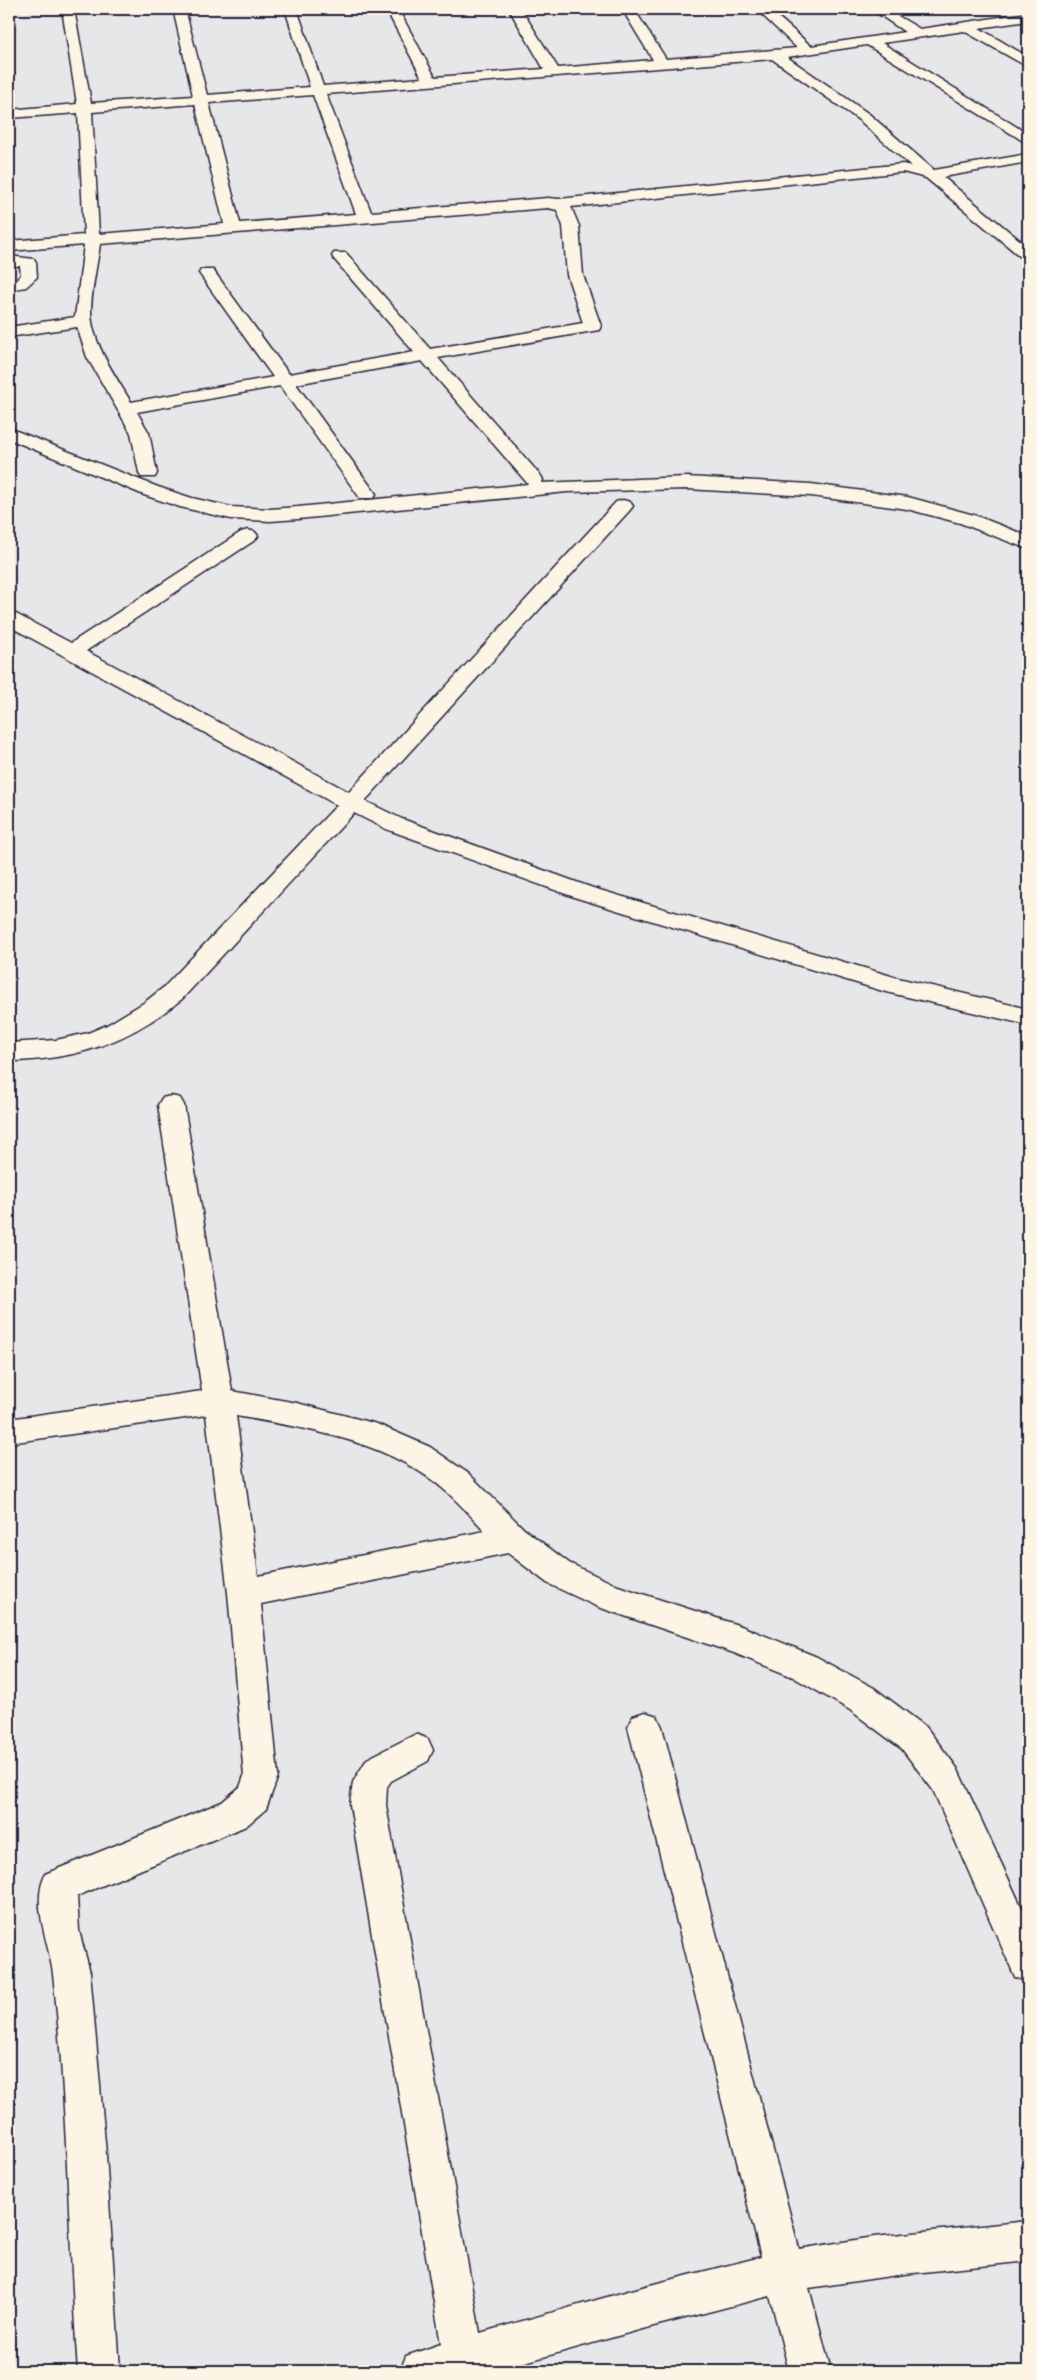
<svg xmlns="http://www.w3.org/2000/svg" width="1037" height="2380" viewBox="0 0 1037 2380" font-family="'Architects Daughter',sans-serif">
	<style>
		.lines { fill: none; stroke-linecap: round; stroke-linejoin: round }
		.minor-casing { stroke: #22223b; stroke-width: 3 }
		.minor { fill: #fcf5e5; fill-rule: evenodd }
	</style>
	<rect width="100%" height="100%" fill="#e7e7ea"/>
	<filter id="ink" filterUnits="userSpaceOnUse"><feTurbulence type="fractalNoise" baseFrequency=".02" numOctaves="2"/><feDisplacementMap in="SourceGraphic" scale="10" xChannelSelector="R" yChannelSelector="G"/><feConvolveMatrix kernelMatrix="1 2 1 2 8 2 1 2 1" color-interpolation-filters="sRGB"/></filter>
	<g filter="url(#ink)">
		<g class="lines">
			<g class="minor-casing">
				<path id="minor" d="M62 9H74L91 103 193 96 173 9H185L207 95 310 87 285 9H297L323 86 422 78 386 9H398L435 77 544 69 509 9H521L558 68 653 60 622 9H634L666 59 797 48 756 9H769L811 46 905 32 871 9H886L920 29 1028 13V21L979 28 1028 57V67L964 31 882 43 1028 134V144L867 45 787 57 869 114 934 170 1028 154V162L943 177 1028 247V260L1022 258 926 178 903 172 571 207 579 226 583 275 601 326 599 330 438 358 541 476 543 480 541 483 687 477 811 484 908 497 974 515 1028 536V549L960 523 907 509 811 496 687 489 567 492 298 519 270 521 231 519 180 507 144 495 9 439V428L158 487 192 498 231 507 270 509 298 507 528 484 422 361 296 384 376 494 374 498H360L280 386 137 412 149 433 157 473 155 477H141L139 473 131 433 87 357 77 327 9 337V327L75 317 84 245 9 251V241L84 235 78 113 9 118V110L77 104ZM772 59 859 120 911 166 903 164 559 199 548 198 371 212 326 94ZM313 95 356 214 240 223 209 103ZM195 104 224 224 99 234 92 112ZM548 208 557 210 563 226 567 275 583 323 430 349 346 253H334L332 256 334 259 414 352 289 374 213 270H201L199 273 273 377 131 402C116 377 92 343 91 313 91 291 97 266 100 244Z
					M9 256 34 259 36 262 37 277 26 287 9 290V280H16L21 275 20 266H9Z
					M623 500 630 502 633 506 630 510 365 801 402 819 593 888 898 978 1028 1009V1025L886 992 577 898 386 829 354 813 182 999C128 1042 78 1060 9 1061V1043L56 1040 88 1033 107 1025 145 1002 164 987 337 805 9 626V612L16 614 71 643 241 532 248 530 255 532 258 536 255 540 86 651 349 792 616 502Z
					M171 1096 180 1098 184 1105 232 1391 297 1403 377 1424 430 1447 469 1474 524 1529 569 1563 618 1586 741 1626 817 1657 874 1688 926 1727 957 1768 1028 1921V1982L1015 1977 933 1790 902 1749 850 1710 793 1677 734 1653 598 1607 547 1583 508 1553 261 1604 278 1776 266 1809 246 1826 77 1896 79 1931 90 1972 106 2154 120 2371H78C68 2239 68 2106 53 1974 49 1941 31 1906 45 1874L222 1802 240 1787 244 1776 228 1593 206 1415 9 1443V1419L202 1391 158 1105 162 1098ZM236 1416C309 1429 390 1441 448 1493 461 1505 473 1518 485 1531L258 1576Z
					M645 1712 657 1716 662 1727 799 2249 874 2237 1028 2221V2261L904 2274 809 2288 831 2371H789L770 2296 646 2328 493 2371H400L406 2356 441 2344 350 1805 353 1782 367 1759 416 1734 428 1739 433 1750 428 1761 391 1781 387 1787 386 1805 480 2333 646 2286 761 2257 628 1727 633 1716Z"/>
			</g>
			<use href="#minor" class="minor"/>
		</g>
	</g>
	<rect width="1037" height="2380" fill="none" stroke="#fcf5e5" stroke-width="30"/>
	<rect x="15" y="15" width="1007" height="2350" fill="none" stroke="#22223b" stroke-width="2" filter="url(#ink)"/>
</svg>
